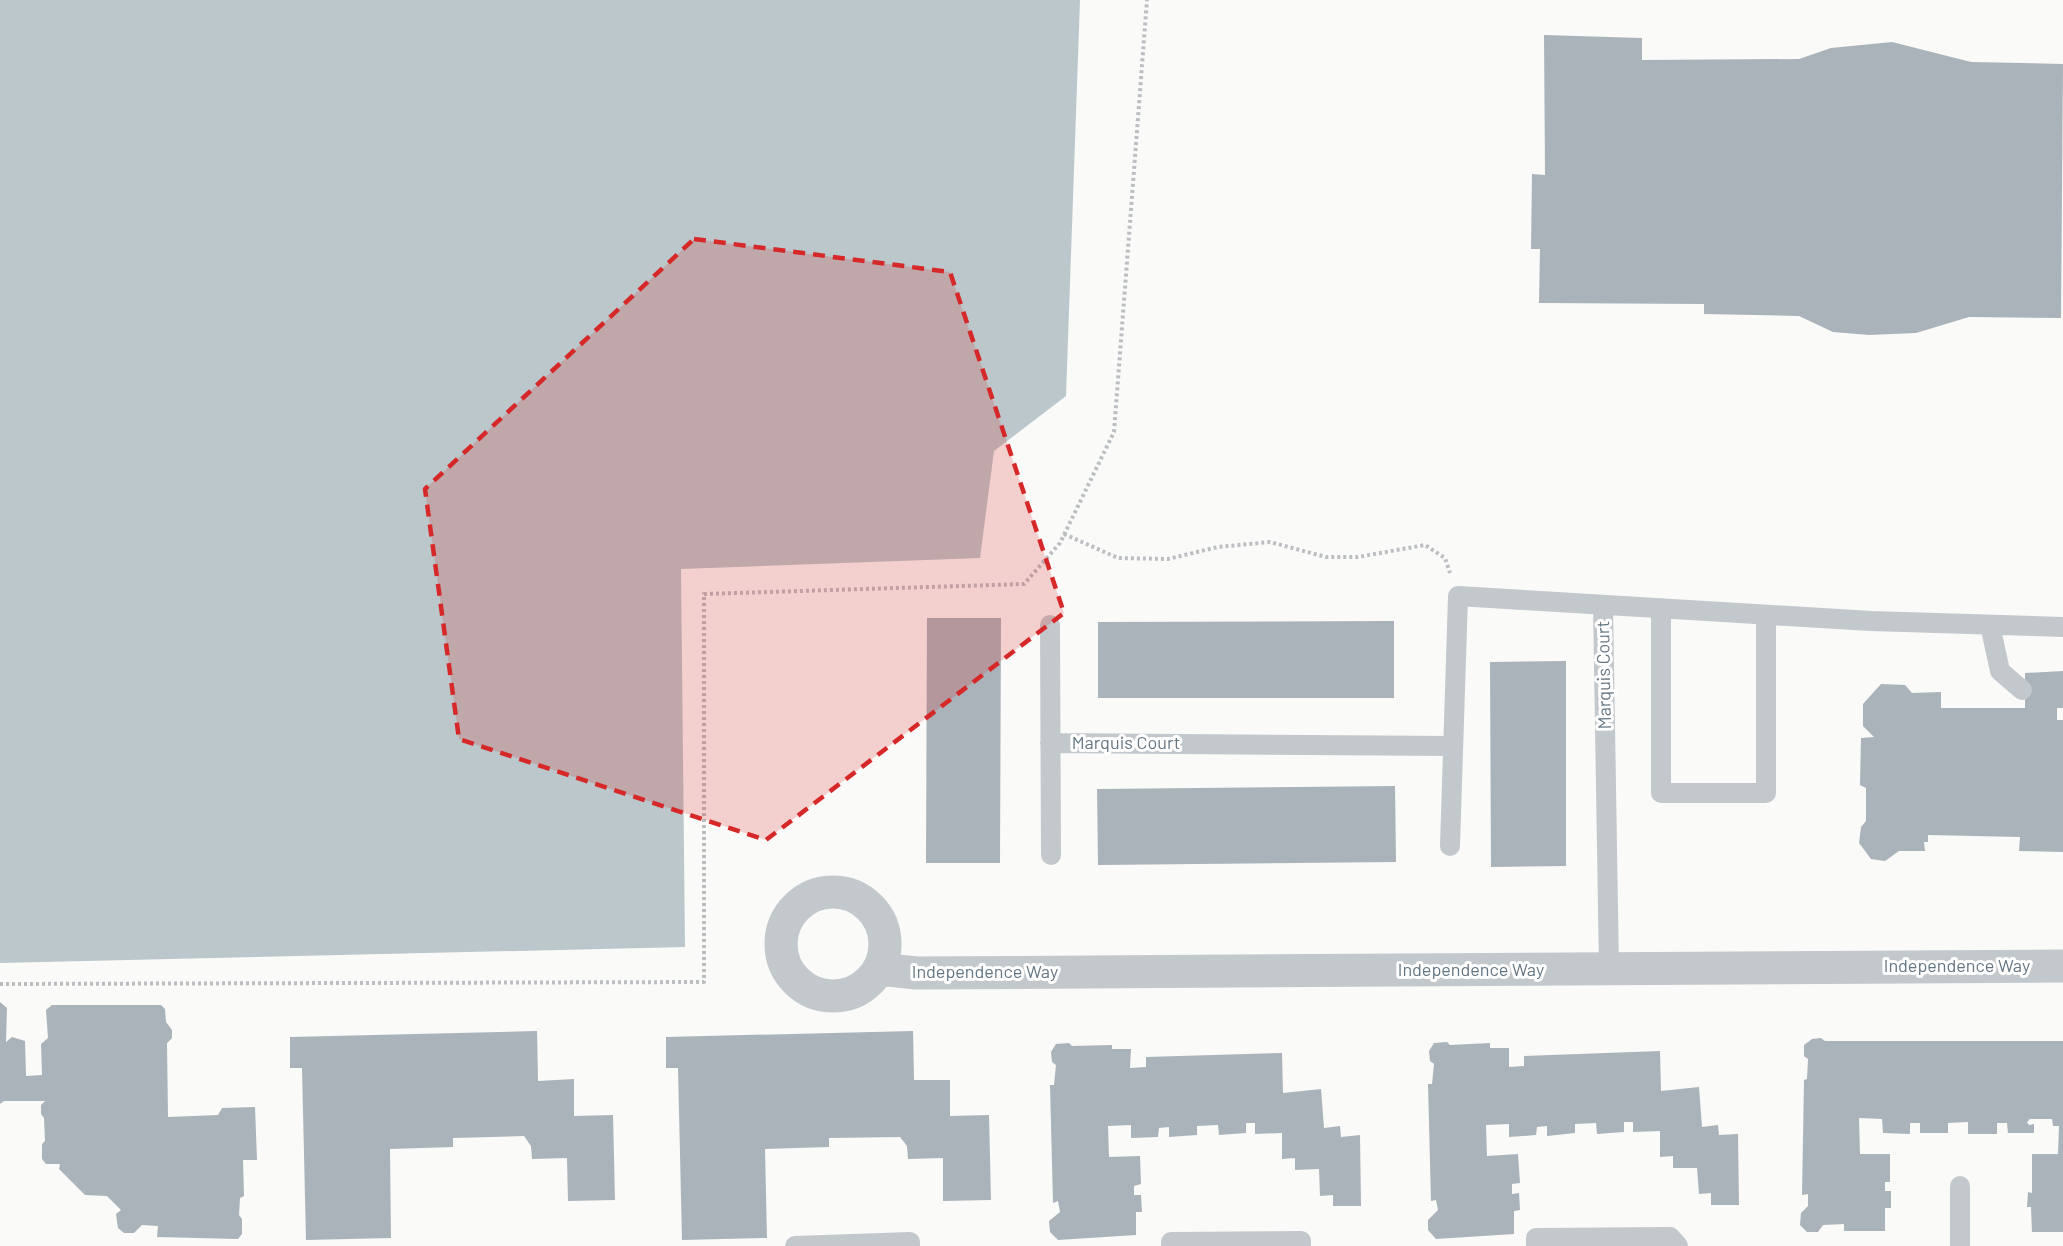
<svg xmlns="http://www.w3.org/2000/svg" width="2063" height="1246" viewBox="0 0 2063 1246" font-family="Barlow,sans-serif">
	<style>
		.water { fill: #bbc7cb }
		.building { fill: #aab3b9 }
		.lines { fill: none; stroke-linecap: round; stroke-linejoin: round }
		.path { stroke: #bbbfc2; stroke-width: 4; stroke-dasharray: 3 3; stroke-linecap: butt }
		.lane { stroke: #c3c8cc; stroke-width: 20 }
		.street { stroke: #c3c8cc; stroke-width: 33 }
		.marked { fill: #d62828; fill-opacity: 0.2; stroke: #d62828; stroke-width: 4.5; stroke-dasharray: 12 8; stroke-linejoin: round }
		.labels { text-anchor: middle; stroke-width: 6; stroke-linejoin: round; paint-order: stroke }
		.street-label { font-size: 18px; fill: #657683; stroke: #fff }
	</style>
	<rect width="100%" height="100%" fill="#fafaf8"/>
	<path class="water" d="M0 0H1080L1066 396 994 451 980 558 681 569 685 947 0 963Z"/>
	<path class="building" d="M1544 35 1642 38V60L1799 59 1831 48 1892 42 1971 62 2063 64 2061 318 1969 317 1916 333 1869 335 1833 332 1799 316 1704 314V304L1539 303 1540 249H1531L1532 174 1545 175Z
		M927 618H1001L1000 863H926Z
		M1394 621V698H1098V622Z
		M1566 661V866L1491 867 1490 662Z
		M2063 671V708H2057V720H2063V852L2019 851 2020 837 1928 835V842H1924L1925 851H1899L1885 861 1871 859 1859 843 1861 827 1866 821V788L1860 785 1861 738 1874 737 1863 726V704L1881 684 1905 685 1912 693 1941 692V708H2025V673Z
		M1395 786 1396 862 1098 865 1097 789Z
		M0 1002 7 1008 6 1042 12 1037 25 1041 26 1076 42 1075 41 1044 48 1038 46 1010 52 1005H161L165 1009 166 1022 172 1030V1038L167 1043 168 1117 218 1115 222 1108 255 1107 257 1160H243L244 1196 240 1198 239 1215 242 1219V1234L238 1239 157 1237 158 1226 142 1225 134 1233H124L118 1228 116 1214 121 1210 107 1196 85 1195 59 1169 60 1164H46L42 1159V1144L45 1141 44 1118 41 1114V1105L45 1101H4L0 1104Z
		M537 1031 538 1081 574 1079V1116L613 1115 615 1200 568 1201 567 1158 532 1159 531 1146 524 1136 453 1138V1147L390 1149 391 1238 306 1240 302 1068H290V1037Z
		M913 1031 914 1080H950V1116L989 1115 991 1200 943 1201V1158L908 1159 907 1146 900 1137 829 1138V1147L765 1149 767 1238 682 1240 678 1068H666V1037Z
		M1821 1038 1825 1041H2063V1232H2032L2031 1207H2027L2028 1192 2032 1193V1154H2058L2059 1126H2053L2052 1119H2030L2027 1122 2029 1125 2034 1124V1133H2008L2007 1123H1997V1134H1968V1122L1948 1123V1133H1920V1123H1910V1134L1883 1133 1882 1119 1859 1118 1860 1154H1890V1182H1885V1191H1891V1208H1885V1231H1844V1224L1823 1225 1818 1232H1807L1800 1225 1801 1213 1808 1206V1194L1802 1195 1804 1080 1807 1079 1808 1059 1804 1056V1045L1812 1039Z
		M1447 1042 1450 1045 1490 1043V1048H1509V1067L1524 1066V1056L1660 1051 1661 1091 1699 1087 1702 1127 1718 1125 1719 1135 1738 1134 1739 1205H1711V1193L1699 1194 1697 1168H1673V1156L1660 1157V1131L1633 1132V1122H1624V1132L1597 1134 1596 1123 1575 1124V1133L1547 1136V1126L1537 1127 1536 1135 1509 1137V1124L1486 1125 1487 1156 1518 1154 1520 1183 1512 1184V1194L1519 1193 1520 1210 1514 1211V1234L1436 1239 1428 1230V1220L1438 1210 1436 1200 1431 1201 1428 1084H1432L1434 1064 1430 1061 1429 1051 1434 1043Z
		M1069 1043 1072 1046 1112 1045V1049H1131L1130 1068 1146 1067V1057L1282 1053 1283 1093 1321 1089 1324 1128 1340 1126 1341 1137 1360 1135 1361 1206H1333V1195L1320 1196 1319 1169 1295 1170V1158L1282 1159V1133L1255 1134V1123H1246V1133L1219 1135 1218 1125 1197 1126V1135L1169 1137V1127L1159 1128 1158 1137 1131 1138V1125L1108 1126 1109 1157 1140 1156 1141 1184 1134 1186V1195H1141L1142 1212H1136V1235L1058 1240 1050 1232 1049 1221 1060 1212 1058 1201 1053 1203 1050 1085H1054L1056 1065 1052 1062 1051 1052 1056 1044Z"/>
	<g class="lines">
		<path class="path" d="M1064 534 1118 558 1168 559 1218 547 1270 542 1326 557H1358L1425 545 1445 558 1450 573
			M0 984 704 982V594L1024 584 1060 543 1114 432 1147 0"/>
		<path class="lane" d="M1603 605 1609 969
			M1661 608V793H1766V615
			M1050 625 1051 855
			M1990 625 2000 671 2022 690
			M1050 743 1453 746
			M1450 846 1458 596 1871 621 2063 627
			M795 1246 910 1242V1246
			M1171 1246V1242L1301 1241V1246
			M1536 1246V1238L1670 1237 1678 1246
			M1960 1246V1186"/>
		<path class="street" d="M781 944a52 52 0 1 1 104 0a52 52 0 1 1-104 0Z
			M879 969 916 973 2063 966"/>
	</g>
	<path class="marked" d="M694 239 950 272 1064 613 766 840 459 739 425 489Z"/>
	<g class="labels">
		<g class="street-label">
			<text transform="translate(1604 675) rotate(-91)" y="6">Marquis Court</text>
			<text x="1126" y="749">Marquis Court</text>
			<text x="1957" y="972">Independence Way</text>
			<text x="1471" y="976">Independence Way</text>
			<text x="985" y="978">Independence Way</text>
		</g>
	</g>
</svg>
